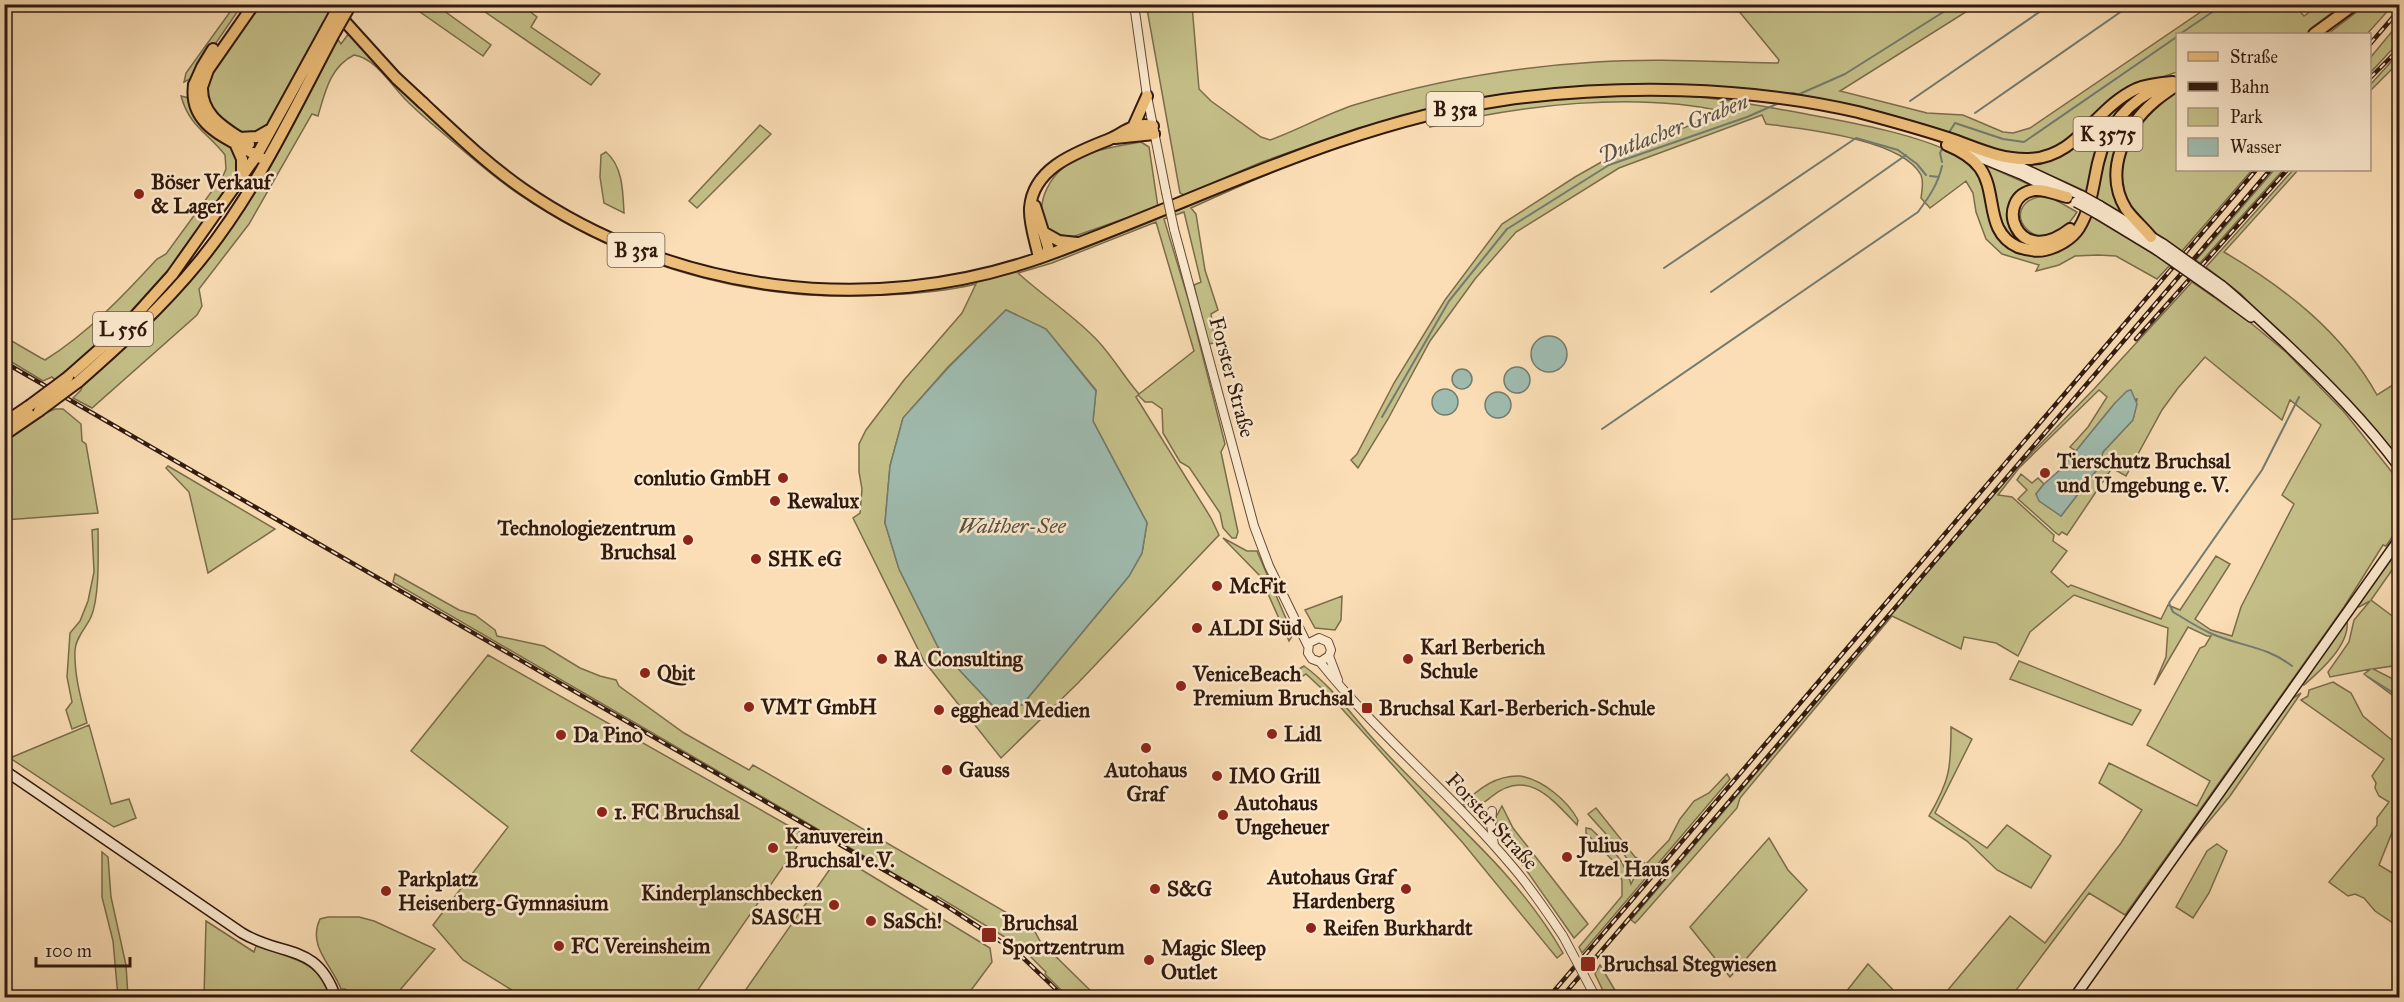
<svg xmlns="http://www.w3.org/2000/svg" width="2404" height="1002" viewBox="0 0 2404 1002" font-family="'IM FELL Great Primer',serif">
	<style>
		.green { fill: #c5c089; stroke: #7b6c4c; stroke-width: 1.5; fill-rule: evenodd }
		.water { fill: #9fbcb0; stroke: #737b6f; stroke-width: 1.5 }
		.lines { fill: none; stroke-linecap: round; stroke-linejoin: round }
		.stream { stroke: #737b6f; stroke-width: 2 }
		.tertiary-casing { stroke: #644a38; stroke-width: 10 }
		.secondary-casing { stroke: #31190e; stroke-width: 12 }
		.primary-casing { stroke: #31190e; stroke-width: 14 }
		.trunk-casing { stroke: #31190e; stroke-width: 14 }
		.tertiary { stroke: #fceacf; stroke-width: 8 }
		.secondary { stroke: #fceacf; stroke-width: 9 }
		.primary { stroke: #eebf7a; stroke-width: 10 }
		.trunk { stroke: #eebf7a; stroke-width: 10 }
		.rail-casing { stroke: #31190e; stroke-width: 4.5 }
		.rail { stroke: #fceacf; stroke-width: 2; stroke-dasharray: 7; stroke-linecap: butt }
		.tertiary-bridge-casing { stroke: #644a38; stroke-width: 10; stroke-linecap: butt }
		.secondary-bridge-casing { stroke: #31190e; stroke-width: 12; stroke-linecap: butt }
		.primary-bridge-casing { stroke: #31190e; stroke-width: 14; stroke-linecap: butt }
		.tertiary-bridge { stroke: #fceacf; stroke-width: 8 }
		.secondary-bridge { stroke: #fceacf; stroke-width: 9 }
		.primary-bridge { stroke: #eebf7a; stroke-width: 10 }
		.poi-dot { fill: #8f2418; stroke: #fceacf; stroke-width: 2 }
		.labels { text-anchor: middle; stroke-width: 5; stroke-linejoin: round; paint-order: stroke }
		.shield { fill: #fceacf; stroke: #6e5848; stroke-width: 1.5 }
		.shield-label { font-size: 20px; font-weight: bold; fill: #31190e }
		.poi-label { font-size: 21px; font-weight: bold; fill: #31190e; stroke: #fceacf; text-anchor: start }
		.street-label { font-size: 21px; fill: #31190e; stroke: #fceacf }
		.water-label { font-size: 22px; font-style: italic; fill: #585247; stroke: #fceacf }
	</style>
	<rect width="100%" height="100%" fill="#fbdeb5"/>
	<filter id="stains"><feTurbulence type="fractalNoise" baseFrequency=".00333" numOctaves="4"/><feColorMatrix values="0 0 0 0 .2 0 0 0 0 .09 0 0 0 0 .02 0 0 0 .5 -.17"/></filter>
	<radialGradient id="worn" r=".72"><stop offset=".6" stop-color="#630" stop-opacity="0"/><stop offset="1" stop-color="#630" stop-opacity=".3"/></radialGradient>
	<path class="green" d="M1733 4 1977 5 1840 91 1927 113 1963 115 2003 132 2013 133 2030 128 2211 5H2294L2304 16 2319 5H2347L2306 34H2178L2177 72 2151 81 2058 149 2025 156 1989 148 1937 129 1882 114 1794 93 1684 88 1462 103 1358 128 1262 162 1184 195 1180 193 1147 9 1158 5H1192L1199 89 1211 101 1261 137 1270 140C1298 130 1326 114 1354 105 1432 81 1514 67 1596 62 1656 58 1718 62 1778 63L1779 60Z
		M2367 4 2393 5 2367 34H2328Z
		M235 5H242L192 78 184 82 186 73Z
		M259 5H322L330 15 268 124C263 131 259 131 251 133 230 137 217 115 205 100L208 77Z
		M410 5H436L491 45 483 56Z
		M475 5H521L537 17 531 27 600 74 591 85Z
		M2399 23V42L2370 73V58Z
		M349 33C371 58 392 84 417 106 426 114 436 121 445 129 479 161 516 191 556 215 677 285 817 308 955 286 992 280 1029 267 1064 255 1121 232 1177 208 1233 185 1265 171 1296 157 1328 146 1440 109 1570 85 1688 96 1728 99 1767 107 1806 114 1850 122 1923 135 1960 157 2003 181 1972 237 2022 250 2032 252 2041 254 2050 251 2071 246 2082 235 2091 216L2141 244 2170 265 2157 279 2116 256 2098 255 2075 256 2059 265 2036 271 2039 265 2002 254 1986 239 1976 212 1973 193 1966 181 1930 208 1921 198C1922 190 1924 182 1921 175 1902 139 1804 129 1766 124L1762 115 1619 168 1516 232 1475 279 1430 341 1388 419 1358 468 1351 460 1357 454 1394 383 1445 300 1502 224 1575 177 1619 152 1726 112C1635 91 1520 105 1430 127L1429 121C1345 139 1268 173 1191 208L1196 214 1205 270 1218 310 1211 314 1215 343 1208 344 1194 285 1201 282 1184 212 1164 219 1189 302 1225 444 1221 452 1238 532 1236 538H1232L1223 528 1220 513 1189 467 1180 462 1163 433 1162 409 1152 402H1145L1138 395 1136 397 1211 518 1219 535 1078 683 1001 758 924 661 853 518 860 513 862 489 859 472V444L866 430 904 380 962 313 976 284C945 292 913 294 881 295 753 303 626 267 520 195 496 179 474 160 452 141 437 128 422 116 408 102 393 88 376 58 354 55 330 67 325 92 318 116L312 114 249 224 199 289 202 306 197 315 92 408 73 398 81 390 84 381C125 343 168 305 204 262 259 195 293 112 337 38L341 44ZM1156 222 1194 351 1139 394C1123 376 1111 353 1093 336 1070 313 1042 295 1018 273L1052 263ZM1006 310 1046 329 1096 390 1093 421 1147 523 1142 553 1129 576 1023 704 995 708 938 647 899 569 885 523 890 466 903 418 948 367Z
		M2399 53V62L2370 91V85Z
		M2146 88 2127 104 2087 192 2026 164 2036 162Z
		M2177 90 2178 170H2252L2182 251 2141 223 2133 215 2120 183 2122 151 2149 109Z
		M2159 92 2116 149 2124 216 2096 198C2102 167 2107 133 2131 111 2139 103 2150 98 2159 92Z
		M181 96 189 98 222 141 237 153 239 171 201 230 141 306 67 373 55 380 52 377 43 381 5 358V337L41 358 45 360C87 334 124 295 157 259L166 254 223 176 226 169 225 155C208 133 189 126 181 96Z
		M760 125 771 134 697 208 689 201Z
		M1141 142 1149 147 1158 207 1075 236C1029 239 1036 190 1063 168 1085 150 1114 147 1141 142Z
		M606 152C623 166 623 193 624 213L604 203 600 177 601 155Z
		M1985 165 2028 184 2027 187C2005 201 2004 217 2017 238L2014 240 2002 223Z
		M2274 170H2283L2200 263 2196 260Z
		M2293 170H2298L2224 252C2285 288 2342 332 2377 395L2399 381V461L2241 294 2206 267Z
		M2044 196 2054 199 2077 212C2039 272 1991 202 2044 196Z
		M2192 282 2252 324 2287 353 2345 413 2399 481V527L2386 546 2383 545 2344 607 2125 915 2089 893 2011 997H1942L2010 916 2045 943 2121 843 2142 810 2099 783 2109 763 2197 806 2210 781 2147 745 2200 648 2205 646 2211 636H2207L2188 627 2154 685 2166 657 2168 628 2074 595 2030 632 2018 656 1996 643 1964 637 1961 649 1892 616 1740 798 1737 808 1639 919 1635 923 1631 920 2013 472 2094 389ZM2205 357 2282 420 2290 400 2321 425 2282 495 2294 504 2241 607 2232 636 2211 630 2195 619 2230 564 2216 556 2180 610 2168 605 2161 619 2071 585 2068 587 2051 572 2067 551 2053 541 2054 535 2012 497 1998 495 2019 468 2099 390 2107 397 2088 427 2070 447 2076 451 2115 403 2137 399 2133 420 2103 452 2101 457 2107 463 2100 460 2099 467 2061 516 2036 494 2044 484 2038 478 2032 483 2021 474 2017 480 2027 490 2018 499 2056 533 2059 535 2062 532 2067 535 2112 468 2126 476 2162 410 2178 388Z
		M55 409H63L81 424 82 441 86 444 98 513 5 520V438L34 418Z
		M168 466 275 529 208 573 189 492 166 468Z
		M98 529C98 552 100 596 91 617 86 628 76 637 75 650 74 675 81 699 87 723L72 729 66 710 72 702 67 677 70 633 80 621 88 601 94 572 92 530Z
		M1223 538 1247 551H1257L1293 635 1289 641 1260 576Z
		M2399 545V560L2371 600 2399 621V665L2373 669 2399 682V700L2364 674 2371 669 2330 677 2328 672 2349 642 2354 620 2370 601 2359 607 2357 604Z
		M395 574 459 610 475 615 495 630 497 636 544 646 580 668 600 676 616 680 619 686 684 733 749 770 753 765 1033 928 1040 941 1097 997H1068L1045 974 1046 972C1033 960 1024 948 1009 938L1008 939 937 896 936 898 393 582Z
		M1342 596 1341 620 1335 630 1315 628 1305 610Z
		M2347 621C2350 645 2320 671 2304 685L2302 682 2344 622Z
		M488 655 805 835 693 997H523L463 960 433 925 508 827 411 751Z
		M2019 661 2141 710 2132 725 2010 679Z
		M1304 666C1333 687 1352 716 1376 742 1441 814 1514 867 1563 953L1557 958 1463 843 1334 700 1306 674 1303 676 1299 674H1291Z
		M2333 682 2351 693 2363 716 2399 746V815L2379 865 2399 877V927L2375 911 2364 898 2355 894 2348 896 2329 882 2377 825V818L2389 802 2379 796 2375 788 2376 783 2372 776 2384 759 2301 700 2308 696 2309 690Z
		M2301 693 2230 796 2184 851 2290 700Z
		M89 725 111 804 129 799 136 818 114 827 10 758Z
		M1951 727 1972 739 1935 813 1987 848 2007 825 2051 856 2031 888 1997 870 1967 841 1929 816C1950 780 1951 768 1951 727Z
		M1727 774 1730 779 1582 953 1579 947 1622 896V881L1617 865 1586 833V828L1591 829C1611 848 1623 857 1631 884L1636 874 1624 854 1588 814 1596 808 1635 857 1646 864 1669 840 1680 819 1694 801 1709 793Z
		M1520 776C1543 780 1567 800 1578 820L1577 825C1552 799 1527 767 1491 797 1480 806 1476 810 1462 806 1477 789 1497 775 1520 776Z
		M1502 806 1513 828 1588 924 1574 938 1498 830 1496 817Z
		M1769 838 1788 870 1807 890 1730 977 1690 927Z
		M2217 844 2227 851 2209 893 2193 918 2176 907 2207 851Z
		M102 852 108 857 111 897 126 965 128 997H118L113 941 102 897Z
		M839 856 990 948 992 962 966 997 740 998Z
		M328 917H359L374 921 435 949 394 997H358L345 989H341C332 965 307 946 320 919Z
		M206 921 254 952 256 946C288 957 320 960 330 997L204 998Z
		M1868 964 1900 997H1842Z
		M1600 965 1619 997H1606L1595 974Z"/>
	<path class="water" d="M1006 310 1046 329 1096 391 1093 421 1147 523 1142 553 1129 576 1022 705 995 708 938 647 899 569 885 523 890 466 903 418 948 368Z
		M1531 354a18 18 0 1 1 36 0a18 18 0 1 1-36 0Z
		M1504 380a13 13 0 1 1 26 0a13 13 0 1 1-26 0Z
		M1452 379a10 10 0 1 1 20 0a10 10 0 1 1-20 0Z
		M1432 402a13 13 0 1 1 26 0a13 13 0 1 1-26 0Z
		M2131 390 2137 404 2133 420 2103 452 2099 467 2061 516 2039 501 2036 494 2044 484 2062 468 2115 403 2127 391Z
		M1485 405a13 13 0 1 1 26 0a13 13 0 1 1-26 0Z"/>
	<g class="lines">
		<path class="stream" d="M2180 34 2224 4
			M1795 96 1845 74 1956 4
			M1910 101 2051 4
			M1975 113 2132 4
			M1948 134 1955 123 2003 139 2024 142 2178 36
			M1942 162 1940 153 1944 145
			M1930 176 1939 177
			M1664 268 1856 138 1898 150 1917 164 1926 175
			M1711 292 1906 155
			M1382 417 1449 301 1507 229 1609 165 1747 117 1779 103
			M1602 429 1918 212C1929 197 1938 184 1942 166
			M2292 666C2267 646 2238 646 2210 633 2197 627 2185 619 2173 612L2169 603 2262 470 2299 397
			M2368 677 2400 697"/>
		<g class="tertiary-casing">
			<path id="tertiary" d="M1134 4 1147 96 1166 192
				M1174 229 1254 526 1269 566 1308 646
				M1329 656 1320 662 1312 659 1308 653 1309 643 1319 638 1328 642 1331 650 1329 656 1338 680
				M1320 662C1378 735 1452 794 1512 866 1531 888 1547 912 1563 936
				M1492 811 1491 825 1494 845"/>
		</g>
		<g class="secondary-casing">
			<path id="secondary" d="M1967 152 2021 174 2053 190
				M2003 159 2082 196
				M2100 206 2163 244
				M2096 213 2157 250
				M2222 286C2244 304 2263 323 2284 342 2325 381 2366 422 2400 468
				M2217 292 2251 317
				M4 770 242 933C284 958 317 942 336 998
				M2074 998 2400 538"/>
		</g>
		<g class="primary-casing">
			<path id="primary" d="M2314 34 2355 4
				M194 85C188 128 232 139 261 158
				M202 87C201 117 227 129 249 144
				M423 103C455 133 487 164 523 189 673 293 870 318 1042 257 1196 202 1340 124 1503 100 1618 84 1745 86 1858 112 1888 120 1918 128 1948 138 1975 147 1999 160 2029 159 2078 157 2095 108 2136 89 2148 84 2161 83 2173 82
				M1134 125 1147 96
				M239 138 257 137 271 129
				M1115 138 1154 134
				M235 143 242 159V177
				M1947 145C1959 150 1972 157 1980 168 1998 193 1984 232 2018 247 2027 250 2036 252 2045 250 2058 247 2072 239 2079 228 2091 209 2093 185 2098 163 2106 127 2129 100 2163 86
				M2067 197C2057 195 2046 189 2035 190 1992 196 2016 271 2070 229
				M1035 206 1048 247 1047 255
				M1043 232 1059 241 1077 243
				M2151 237C2143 227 2133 219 2126 209 2103 172 2125 126 2155 101 2162 95 2170 90 2178 84
				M1039 258C1036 242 1029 224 1030 208 1033 167 1078 152 1110 139 1125 132 1134 122 1153 126
				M68 377 127 325 172 275 257 155 328 26
				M78 382C120 345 162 307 198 263 255 194 293 111 335 32
				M4 423 29 406
				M4 435 39 411"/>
		</g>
		<g class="trunk-casing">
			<path id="trunk" d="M329 4 396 78 423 103
				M194 85 202 67 213 49
				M202 87 208 70 254 4"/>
		</g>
		<use href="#tertiary" class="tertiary"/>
		<use href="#secondary" class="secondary"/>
		<use href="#primary" class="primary"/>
		<use href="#trunk" class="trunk"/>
		<g class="rail-casing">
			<path id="rail" d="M2370 44 2400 9
				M2370 78 2400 48
				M2136 339 2287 170
				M4 362 948 907 1017 952 1065 998
				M1548 998 2256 170
				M1561 998 2270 170"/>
		</g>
		<use href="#rail" class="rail"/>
		<g class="tertiary-bridge-casing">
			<path id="tertiary-bridge" d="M1166 192 1174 229
				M1563 936 1596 998"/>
		</g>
		<g class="secondary-bridge-casing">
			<path id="secondary-bridge" d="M2082 196 2100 206
				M2076 202 2096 213
				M2163 244 2222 286
				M2157 250 2217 292"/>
		</g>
		<g class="primary-bridge-casing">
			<path id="primary-bridge" d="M328 26 340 4
				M335 32 351 4
				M29 406 68 377
				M39 411 78 382"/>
		</g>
		<use href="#tertiary-bridge" class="tertiary-bridge"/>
		<use href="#secondary-bridge" class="secondary-bridge"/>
		<use href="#primary-bridge" class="primary-bridge"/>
	</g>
	<g class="poi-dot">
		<circle cx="139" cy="194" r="6"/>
		<circle cx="2045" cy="473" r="6"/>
		<circle cx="783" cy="478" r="6"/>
		<circle cx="775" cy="501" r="6"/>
		<circle cx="688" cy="540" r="6"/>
		<circle cx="756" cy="559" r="6"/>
		<circle cx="1217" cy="586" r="6"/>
		<circle cx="1197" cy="628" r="6"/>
		<circle cx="882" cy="659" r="6"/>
		<circle cx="1408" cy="659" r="6"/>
		<circle cx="645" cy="673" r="6"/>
		<circle cx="1181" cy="686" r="6"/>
		<circle cx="749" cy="707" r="6"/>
		<rect x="1361" y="702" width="12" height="12" rx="3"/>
		<circle cx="939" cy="710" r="6"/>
		<circle cx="1272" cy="734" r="6"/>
		<circle cx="561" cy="735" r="6"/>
		<circle cx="1146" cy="748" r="6"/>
		<circle cx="947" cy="770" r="6"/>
		<circle cx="1217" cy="776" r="6"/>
		<circle cx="602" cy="812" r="6"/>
		<circle cx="1223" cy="815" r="6"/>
		<circle cx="773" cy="848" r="6"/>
		<circle cx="1567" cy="857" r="6"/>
		<circle cx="1155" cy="889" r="6"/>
		<circle cx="1406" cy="889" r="6"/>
		<circle cx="386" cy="891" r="6"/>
		<circle cx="834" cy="905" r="6"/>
		<circle cx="871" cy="921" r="6"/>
		<circle cx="1311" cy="928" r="6"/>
		<rect x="981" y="927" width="16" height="16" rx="3"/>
		<circle cx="559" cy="946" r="6"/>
		<circle cx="1149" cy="960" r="6"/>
		<rect x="1580" y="956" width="16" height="16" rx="3"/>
	</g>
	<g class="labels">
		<g class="shield">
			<rect x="1426.5" y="92" width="57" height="34" rx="4.5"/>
			<rect x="2073.5" y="117" width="69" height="34" rx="4.5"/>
			<rect x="607.5" y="233" width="57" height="34" rx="4.5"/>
			<rect x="93" y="312" width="60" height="34" rx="4.5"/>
		</g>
		<g class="shield-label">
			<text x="1455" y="116">B 35a</text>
			<text x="2108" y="141">K 3575</text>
			<text x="636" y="257">B 35a</text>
			<text x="123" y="336">L 556</text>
		</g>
		<g class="poi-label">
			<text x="151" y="189">Böser Verkauf<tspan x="151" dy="24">&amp; Lager</tspan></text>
			<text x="2057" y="468">Tierschutz Bruchsal<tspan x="2057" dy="24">und Umgebung e. V.</tspan></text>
			<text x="771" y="485" text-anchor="end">conlutio GmbH</text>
			<text x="787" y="508">Rewalux</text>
			<text x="676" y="535" text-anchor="end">Technologiezentrum<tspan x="676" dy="24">Bruchsal</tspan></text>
			<text x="768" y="566">SHK eG</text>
			<text x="1229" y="593">McFit</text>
			<text x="1209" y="635">ALDI Süd</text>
			<text x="1420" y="654">Karl Berberich<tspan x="1420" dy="24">Schule</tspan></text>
			<text x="894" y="666">RA Consulting</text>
			<text x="657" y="680">Qbit</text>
			<text x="1193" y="681">VeniceBeach<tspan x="1193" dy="24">Premium Bruchsal</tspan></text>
			<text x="761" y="714">VMT GmbH</text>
			<text x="1379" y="715">Bruchsal Karl-Berberich-Schule</text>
			<text x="951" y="717">egghead Medien</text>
			<text x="1284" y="741">Lidl</text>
			<text x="573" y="742">Da Pino</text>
			<text x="959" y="777">Gauss</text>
			<text x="1146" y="777" text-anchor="middle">Autohaus<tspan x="1146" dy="24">Graf</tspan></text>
			<text x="1229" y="783">IMO Grill</text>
			<text x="1235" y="810">Autohaus<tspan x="1235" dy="24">Ungeheuer</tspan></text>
			<text x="614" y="819">1. FC Bruchsal</text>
			<text x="785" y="843">Kanuverein<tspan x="785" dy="24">Bruchsal e.V.</tspan></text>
			<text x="1579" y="852">Julius<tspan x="1579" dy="24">Itzel Haus</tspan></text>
			<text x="1394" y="884" text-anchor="end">Autohaus Graf<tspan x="1394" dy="24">Hardenberg</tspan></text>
			<text x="398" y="886">Parkplatz<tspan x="398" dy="24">Heisenberg-Gymnasium</tspan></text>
			<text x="1167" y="896">S&amp;G</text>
			<text x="822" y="900" text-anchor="end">Kinderplanschbecken<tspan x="822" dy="24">SASCH</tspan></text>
			<text x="883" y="928">SaSch!</text>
			<text x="1002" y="930">Bruchsal<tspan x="1002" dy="24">Sportzentrum</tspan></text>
			<text x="1323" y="935">Reifen Burkhardt</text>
			<text x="571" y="953">FC Vereinsheim</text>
			<text x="1161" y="955">Magic Sleep<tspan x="1161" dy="24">Outlet</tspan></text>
			<text x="1602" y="971">Bruchsal Stegwiesen</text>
		</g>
		<g class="street-label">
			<text transform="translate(1232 377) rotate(75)" y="7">Forster Straße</text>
			<text transform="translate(1492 821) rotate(47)" y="7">Forster Straße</text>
		</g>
		<g class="water-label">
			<text transform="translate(1673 128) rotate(-21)" y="8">Dutlacher Graben</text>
			<text x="1012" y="533">Walther-See</text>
		</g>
	</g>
	<rect width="2404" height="1002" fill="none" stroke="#fbdeb5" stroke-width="24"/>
	<rect x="6" y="6" width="2392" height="990" fill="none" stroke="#31190e" stroke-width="3"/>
	<rect x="12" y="12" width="2380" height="978" fill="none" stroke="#31190e" stroke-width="1.5"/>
	<rect x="2176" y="33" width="195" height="138" fill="#fceacf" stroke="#ab9682" stroke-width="1.5"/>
	<rect x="2188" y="52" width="30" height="9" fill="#eebf7a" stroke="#ab9682" stroke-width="1.5"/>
	<text x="2230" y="63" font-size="18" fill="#31190e">Straße</text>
	<rect x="2188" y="82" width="30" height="9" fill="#31190e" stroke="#ab9682" stroke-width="1.5"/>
	<text x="2230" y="93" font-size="18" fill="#31190e">Bahn</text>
	<rect x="2188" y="108" width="30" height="18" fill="#c5c089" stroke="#ab9682" stroke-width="1.5"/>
	<text x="2230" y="123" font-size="18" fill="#31190e">Park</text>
	<rect x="2188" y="138" width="30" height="18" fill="#9fbcb0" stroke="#ab9682" stroke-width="1.5"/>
	<text x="2230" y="153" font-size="18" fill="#31190e">Wasser</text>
	<path d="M36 957v9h94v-9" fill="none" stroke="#31190e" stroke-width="3"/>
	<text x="45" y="957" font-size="18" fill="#31190e" stroke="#fceacf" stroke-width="4.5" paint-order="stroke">100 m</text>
	<rect width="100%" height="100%" filter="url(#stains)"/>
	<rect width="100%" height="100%" fill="url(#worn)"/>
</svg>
